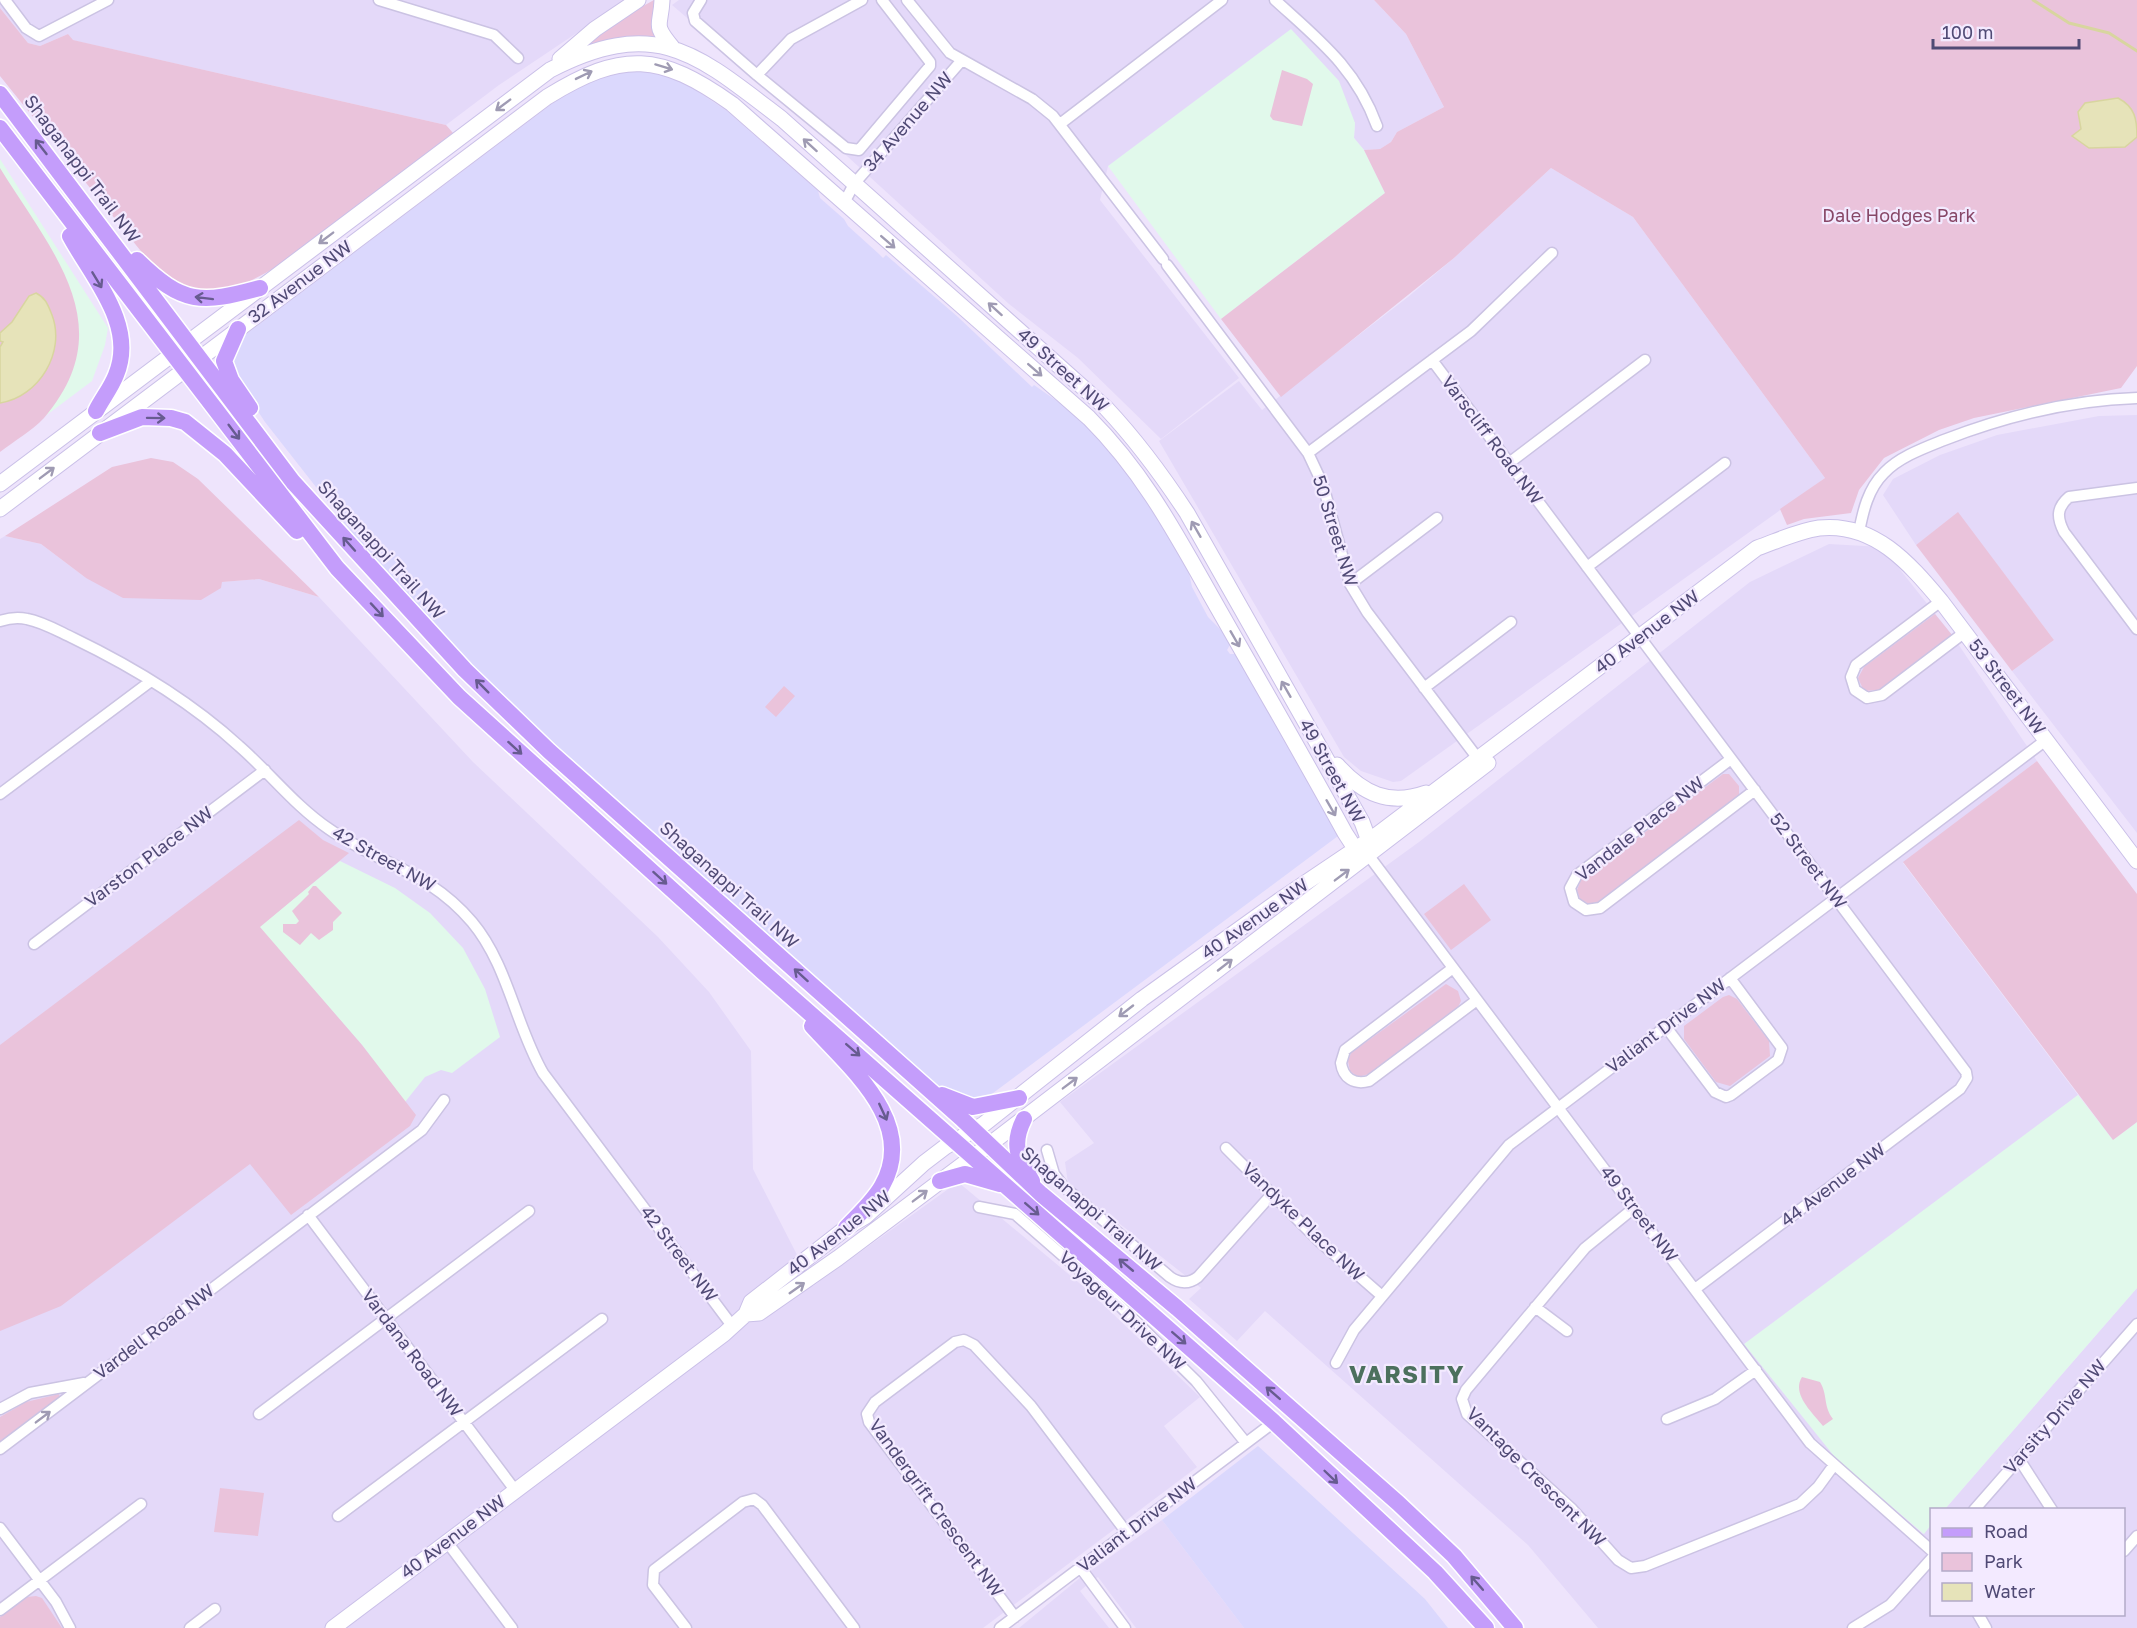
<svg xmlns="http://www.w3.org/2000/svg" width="2137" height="1628" viewBox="0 0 2137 1628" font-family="'Golos Text',sans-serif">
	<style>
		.residential { fill: #e4d9f9 }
		.commercial { fill: #dbd8fd }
		.education { fill: #e1f9eb }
		.green { fill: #eac3db }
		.water { fill: #e6e3b9; stroke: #d8d59f; stroke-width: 1.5 }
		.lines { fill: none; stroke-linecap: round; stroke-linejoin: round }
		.stream { stroke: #d8d59f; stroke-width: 3 }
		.street-casing { stroke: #cbc3e3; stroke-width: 13 }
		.secondary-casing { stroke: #cac0e8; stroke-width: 17 }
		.primary-casing { stroke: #fff; stroke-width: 19 }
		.street { stroke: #fff; stroke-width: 10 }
		.secondary { stroke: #fff; stroke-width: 15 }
		.primary { stroke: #c49dfb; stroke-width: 16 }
		.oneway { stroke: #9f9bb3 }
		.oneway2 { stroke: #675b90 }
		.labels { text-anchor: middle; stroke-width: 4.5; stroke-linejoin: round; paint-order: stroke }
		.street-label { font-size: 18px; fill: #504a75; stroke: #f3eaff }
		.park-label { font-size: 18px; fill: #874767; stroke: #f3eaff }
		.district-label { font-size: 24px; font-weight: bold; letter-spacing: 1.5px; fill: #4c705d; stroke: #f3eaff }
	</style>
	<rect width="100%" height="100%" fill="#eee4fc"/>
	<path class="residential" d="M0 0H626L499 85 446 125 72 40 68 34 40 46 28 43 0 8Z
		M679 0H1374L1406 34 1444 107 1397 132 1391 142 1380 149 1364 150 1354 138 1355 122 1108 166 1100 200 1239 378 1161 439 1078 358 1009 304 824 135 672 5Z
		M1551 168 1633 217 1825 478 1401 781 1393 782 1361 771 1344 757 1159 441 1239 381 1262 410 1408 297 1454 258Z
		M2137 415V833L2012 671 2054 640 1958 513 1916 545 1883 495 1893 479 1940 455 1997 435 2099 416Z
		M5 536 41 544 86 578 222 582 259 579 319 597 473 762 658 937 709 992 751 1051 753 1169 813 1286 958 1182 1090 1292 1200 1397 1164 1426 1197 1467 983 1628H0V539Z
		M1829 544 1882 547 1952 635 2037 761 1903 863 2078 1095 2039 1125 1838 1461 1923 1534 1931 1525 1932 1614H2124V1510L1945 1509 2137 1288V1628H1598L1528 1545 1265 1311 1237 1341 1189 1299 1201 1288 1068 1183 1065 1162 1094 1143 1060 1102 1419 842 1750 582Z
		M1162 1520 1244 1628H1136L1098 1577 1095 1579 1089 1572Z
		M1081 1577 1087 1585 1080 1591 1109 1628H1019Z"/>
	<path class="commercial" d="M641 70 667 74 688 85 727 111 818 191 820 198 844 219 848 226 879 254 883 258 886 255 958 317 1032 387 1034 385 1077 415 1131 474 1188 568 1192 587 1208 617 1222 631 1230 645 1227 650 1230 654H1237L1338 836 985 1099 943 1093 499 694 403 598 265 422 231 370 237 341 565 94 616 71Z
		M1258 1446 1425 1599 1448 1628H1244L1162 1520Z"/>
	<path class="education" d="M1291 29 1339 81 1355 123 1354 138 1364 150 1385 193 1221 319 1108 166Z
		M0 159 108 328 105 345 92 381 0 450Z
		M340 861 395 888 430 913 463 948 485 989 500 1037 452 1073 441 1070 425 1077 405 1102 362 1045 259 927Z
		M2078 1095 2113 1140 2137 1122V1288L1945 1509 1932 1510 1931 1525 1924 1534 1838 1461 1744 1344Z"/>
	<path class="green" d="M654 0 658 4 657 39 628 37 587 45 627 15Z
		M1374 0H2137V366L2121 388 1974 418 1939 430 1884 458 1859 490 1851 513 1804 519 1787 525 1780 509 1825 478 1633 217 1551 168 1454 258 1281 397 1221 319 1385 193 1364 150 1380 149 1391 142 1397 132 1444 107 1406 34Z
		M0 8 28 43 40 46 68 34 73 40 446 125 453 133 281 264C217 302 194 305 140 250L0 76Z
		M1282 70 1307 79 1313 84 1302 126 1273 120 1270 116Z
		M0 168C51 251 123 326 44 418 32 431 14 441 0 452Z
		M151 458 173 462 198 479 319 597 259 579 222 582 221 588 201 600 123 598 86 578 41 544 5 536 112 467Z
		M1958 512 2054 640 2012 671 1916 545Z
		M1935 614 1952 635 1880 690 1864 691 1858 678 1864 667Z
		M784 686 795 696 776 717 765 707Z
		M2037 761 2137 894V1122L2113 1140 1903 862Z
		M1723 774H1729L1739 786V795L1598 902 1589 904 1580 899 1577 890 1581 880Z
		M299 820 323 840 349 853 260 927 362 1045 416 1115 410 1126 291 1215 250 1164 61 1306 0 1331V1045Z
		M1464 884 1491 920 1451 950 1424 914Z
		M313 886H316L342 913 333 922V930L319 940 311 933 300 945 283 932V924H296L299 921 292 911 309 894 308 892Z
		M1446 984 1458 991 1461 1001 1458 1007 1369 1074 1358 1077 1350 1071 1348 1061 1351 1053Z
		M1729 995 1737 999 1769 1041 1770 1056 1730 1086 1716 1082 1684 1039V1026L1723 997Z
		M1802 1377 1820 1382C1828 1395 1823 1406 1833 1419L1823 1426C1813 1413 1791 1394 1802 1377Z
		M59 1394 60 1398 0 1442V1417L26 1402Z
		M220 1488 264 1493 258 1536 214 1532Z
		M36 1596 42 1598 62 1628H0V1617L27 1597Z"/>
	<path class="water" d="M2118 98C2135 107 2137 119 2137 137L2125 147 2089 148 2072 136 2081 129 2078 112 2085 103Z
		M36 293C46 298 48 305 52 315 66 352 39 397 0 403V347L3 342 0 341V333L12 322 29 296Z"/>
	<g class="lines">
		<path class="stream" d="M2033 0 2069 23 2109 33 2137 51"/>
		<g class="street-casing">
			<path id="street" d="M5 0 26 28 39 36 108 0
				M379 0 494 35 518 58
				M701 0 693 13 695 21 757 75 791 39 862 0
				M907 0 950 53 1032 99 1053 116 1163 259
				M1275 0C1319 40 1356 68 1377 126
				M757 75 846 148 859 150 930 66V62L882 0
				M1060 124 1222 0
				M844 203 854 184 962 60
				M1167 265 1308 453 1323 485 1350 584 1367 612 1482 764
				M1432 360 1966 1072 1967 1078 1960 1089 1695 1289
				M1308 453 1471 331 1552 253
				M1509 463 1645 360
				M2137 488 2069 497C2056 508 2057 518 2064 532L2137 629
				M1859 532C1863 511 1868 489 1884 473 1899 457 1924 448 1944 440 2006 416 2070 400 2137 398
				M1587 567 1725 463
				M1350 584 1437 518
				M1941 601 1856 665 1851 677 1855 690 1867 698 1882 695 1965 632
				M0 621C9 618 18 617 27 619 43 622 58 631 73 638 133 667 190 701 239 746 270 773 295 806 329 829 379 864 429 871 472 922 508 965 515 1024 543 1073L733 1327
				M1424 688 1511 622
				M1731 759 1577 875 1570 888 1574 902 1586 910 1600 908 1755 790
				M0 794 151 681
				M1369 856 1810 1443 1932 1551
				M34 944 265 770
				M1453 968 1345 1050 1341 1063C1343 1078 1354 1085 1369 1081L1477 1000
				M1666 1027 1715 1092 1726 1097 1731 1095 1778 1060 1782 1048 1730 978
				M1226 1148 1319 1241 1382 1296
				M1047 1150 1054 1174 1063 1186 1170 1277C1180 1284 1189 1284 1198 1277L1272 1194
				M979 1207 1015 1214 1116 1302 1196 1381 1246 1443
				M1634 1208 1585 1248 1466 1390 1462 1399 1467 1414 1572 1509 1618 1560 1631 1568 1645 1566 1800 1504 1818 1487 1834 1465
				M308 1215 515 1490
				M1535 1307 1567 1331
				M1336 1363 1354 1330 1509 1145 2046 740
				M0 1409 30 1393 84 1383
				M259 1414 529 1211
				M1667 1419 1715 1399 1756 1370
				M0 1449 422 1130 444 1100
				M2019 1459 2052 1510
				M1974 1510 2137 1324
				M338 1516 602 1319
				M0 1528 56 1602 70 1628
				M447 1542 512 1628
				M2124 1551 2137 1536
				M1080 1567 1125 1628
				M0 1610 141 1504
				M1978 1614 1986 1628
				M1015 1617 869 1422 867 1414 875 1402 955 1342 964 1340 974 1345 1031 1406 1127 1533
				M190 1628 215 1609
				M686 1628 653 1585 654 1570 743 1502 754 1499 762 1505 854 1628
				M1000 1628 1274 1422
				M1853 1628 1890 1605 1932 1558"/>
		</g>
		<g class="secondary-casing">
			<path id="secondary" d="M662 0C661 27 652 23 672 47
				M560 59 595 29 638 0
				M0 484 550 70C657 15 697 54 782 119L1106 408C1137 441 1162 475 1187 513L1362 822 1369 841V856
				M0 509 547 97C623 50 660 53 732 104L1089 418C1147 476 1179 540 1219 610 1261 684 1304 758 1345 833L1356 850 1363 853
				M1337 765C1363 794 1389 806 1426 793
				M746 1314 759 1313 838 1258 998 1138 1488 763
				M333 1628 724 1334 746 1314 751 1302 846 1228 866 1216 924 1163 945 1147 984 1124 1142 999 1280 900 1378 834 1757 548C1777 541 1798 531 1819 528 1874 522 1909 563 1941 601L2137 861"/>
		</g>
		<g class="primary-casing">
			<path id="primary" d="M0 94 293 482 465 670 549 751 961 1118 1041 1194 1177 1308 1398 1503 1454 1556 1515 1628
				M0 128 337 568 459 697 763 972 1274 1422 1435 1572 1486 1628
				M70 236C92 277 137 325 116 375 111 388 102 399 96 411
				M137 260C183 305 201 304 260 288
				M238 329 224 361 231 380 250 408
				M100 433 142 417 171 418 185 422 225 454 297 531
				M812 1026C850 1068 918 1123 882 1186 873 1202 858 1215 846 1228
				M942 1095 973 1107 1019 1098
				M1024 1119C1011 1145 1018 1157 1032 1181
				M940 1181 965 1174 1000 1184"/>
		</g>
		<use href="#street" class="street"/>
		<use href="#secondary" class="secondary"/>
		<use href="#primary" class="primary"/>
	</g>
	<defs><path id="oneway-shaft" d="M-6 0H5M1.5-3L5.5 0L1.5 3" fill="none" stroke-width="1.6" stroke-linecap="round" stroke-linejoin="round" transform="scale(1.5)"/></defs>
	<g class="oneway">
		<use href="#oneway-shaft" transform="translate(664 67) rotate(17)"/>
		<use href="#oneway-shaft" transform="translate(584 75) rotate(-26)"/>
		<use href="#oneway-shaft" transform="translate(503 105) rotate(143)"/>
		<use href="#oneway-shaft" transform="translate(810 145) rotate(-138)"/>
		<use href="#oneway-shaft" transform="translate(326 238) rotate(143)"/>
		<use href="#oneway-shaft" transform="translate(888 242) rotate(41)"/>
		<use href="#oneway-shaft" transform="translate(995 309) rotate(-138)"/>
		<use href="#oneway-shaft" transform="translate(1035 370) rotate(41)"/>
		<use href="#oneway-shaft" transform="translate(47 473) rotate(-37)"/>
		<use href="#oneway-shaft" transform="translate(1196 529) rotate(-120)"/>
		<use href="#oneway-shaft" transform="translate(1235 639) rotate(60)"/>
		<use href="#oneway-shaft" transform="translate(1286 689) rotate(-120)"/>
		<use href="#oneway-shaft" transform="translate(1331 808) rotate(60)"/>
		<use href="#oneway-shaft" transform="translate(1342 875) rotate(-37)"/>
		<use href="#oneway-shaft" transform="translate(1225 965) rotate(-38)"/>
		<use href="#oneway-shaft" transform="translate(1126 1011) rotate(142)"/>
		<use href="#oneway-shaft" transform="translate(1070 1083) rotate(-37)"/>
		<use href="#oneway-shaft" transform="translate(920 1196) rotate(-37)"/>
		<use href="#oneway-shaft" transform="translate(797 1288) rotate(-35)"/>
		<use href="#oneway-shaft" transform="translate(43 1417) rotate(-37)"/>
	</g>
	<g class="oneway2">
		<use href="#oneway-shaft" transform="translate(41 147) rotate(-128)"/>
		<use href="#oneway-shaft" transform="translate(97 280) rotate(59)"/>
		<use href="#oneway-shaft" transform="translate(204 298) rotate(-173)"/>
		<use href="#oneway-shaft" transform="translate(156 418) rotate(1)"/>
		<use href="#oneway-shaft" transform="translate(234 432) rotate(53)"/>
		<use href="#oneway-shaft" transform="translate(349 544) rotate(-132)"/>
		<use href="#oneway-shaft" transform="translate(377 610) rotate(47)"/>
		<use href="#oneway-shaft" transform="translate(482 686) rotate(-135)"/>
		<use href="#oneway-shaft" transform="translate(515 748) rotate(42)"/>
		<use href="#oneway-shaft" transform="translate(660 878) rotate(42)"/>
		<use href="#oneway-shaft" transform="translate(801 975) rotate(-138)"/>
		<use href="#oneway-shaft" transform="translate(853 1050) rotate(41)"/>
		<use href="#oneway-shaft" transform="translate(883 1112) rotate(65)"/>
		<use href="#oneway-shaft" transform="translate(1032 1209) rotate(41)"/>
		<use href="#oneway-shaft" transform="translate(1126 1265) rotate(-140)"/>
		<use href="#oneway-shaft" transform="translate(1179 1338) rotate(41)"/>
		<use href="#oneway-shaft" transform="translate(1273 1393) rotate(-139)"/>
		<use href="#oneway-shaft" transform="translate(1331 1477) rotate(44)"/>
		<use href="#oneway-shaft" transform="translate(1477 1583) rotate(-131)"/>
	</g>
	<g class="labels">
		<g class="street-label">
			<text transform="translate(908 122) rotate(-49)" y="6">34 Avenue NW</text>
			<text transform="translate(82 169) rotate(53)" y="6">Shaganappi Trail NW</text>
			<text transform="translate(300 282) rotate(-37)" y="6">32 Avenue NW</text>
			<text transform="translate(1063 370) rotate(42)" y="6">49 Street NW</text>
			<text transform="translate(1492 440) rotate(53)" y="6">Varscliff Road NW</text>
			<text transform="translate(1335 531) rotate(73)" y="6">50 Street NW</text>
			<text transform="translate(381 550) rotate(48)" y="6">Shaganappi Trail NW</text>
			<text transform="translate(1647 632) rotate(-37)" y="6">40 Avenue NW</text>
			<text transform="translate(2007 687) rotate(53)" y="6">53 Street NW</text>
			<text transform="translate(1332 771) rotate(61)" y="6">49 Street NW</text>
			<text transform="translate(1640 829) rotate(-38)" y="6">Vandale Place NW</text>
			<text transform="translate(149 857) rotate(-37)" y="6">Varston Place NW</text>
			<text transform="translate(384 859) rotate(29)" y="6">42 Street NW</text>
			<text transform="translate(1808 861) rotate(53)" y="6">52 Street NW</text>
			<text transform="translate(729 885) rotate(42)" y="6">Shaganappi Trail NW</text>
			<text transform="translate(1255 919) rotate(-35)" y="6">40 Avenue NW</text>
			<text transform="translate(1666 1026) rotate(-37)" y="6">Valiant Drive NW</text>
			<text transform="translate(1833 1185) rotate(-37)" y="6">44 Avenue NW</text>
			<text transform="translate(1091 1209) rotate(41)" y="6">Shaganappi Trail NW</text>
			<text transform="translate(1639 1214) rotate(53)" y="6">49 Street NW</text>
			<text transform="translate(1303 1222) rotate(44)" y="6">Vandyke Place NW</text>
			<text transform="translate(839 1233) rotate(-38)" y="6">40 Avenue NW</text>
			<text transform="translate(679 1254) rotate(53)" y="6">42 Street NW</text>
			<text transform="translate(1122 1311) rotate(43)" y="6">Voyageur Drive NW</text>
			<text transform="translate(154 1332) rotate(-37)" y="6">Vardell Road NW</text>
			<text transform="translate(412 1353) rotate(53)" y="6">Vardana Road NW</text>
			<text transform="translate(2055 1417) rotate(-49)" y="6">Varsity Drive NW</text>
			<text transform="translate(1536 1477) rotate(45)" y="6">Vantage Crescent NW</text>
			<text transform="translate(936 1508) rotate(54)" y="6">Vandergrift Crescent NW</text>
			<text transform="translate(1137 1525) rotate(-37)" y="6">Valiant Drive NW</text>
			<text transform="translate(453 1537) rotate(-37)" y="6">40 Avenue NW</text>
		</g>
		<g class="park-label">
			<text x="1899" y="222">Dale Hodges Park</text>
		</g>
		<g class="district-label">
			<text x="1407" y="1383">VARSITY</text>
		</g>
	</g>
	<rect x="1930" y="1508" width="195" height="108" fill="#f3eaff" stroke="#b2aac8" stroke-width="1.5"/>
	<rect x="1942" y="1528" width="30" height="9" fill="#c49dfb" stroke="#b2aac8" stroke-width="1.5"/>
	<text x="1984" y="1538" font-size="18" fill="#504a75">Road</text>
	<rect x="1942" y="1553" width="30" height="18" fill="#eac3db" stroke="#b2aac8" stroke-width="1.5"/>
	<text x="1984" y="1568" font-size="18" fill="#504a75">Park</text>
	<rect x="1942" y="1583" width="30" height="18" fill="#e6e3b9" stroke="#b2aac8" stroke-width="1.5"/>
	<text x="1984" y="1598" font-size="18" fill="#504a75">Water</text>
	<path d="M1933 39v9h146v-9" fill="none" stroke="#504a75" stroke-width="3"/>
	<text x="1942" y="39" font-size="18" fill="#504a75" stroke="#f3eaff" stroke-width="4.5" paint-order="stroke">100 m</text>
</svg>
